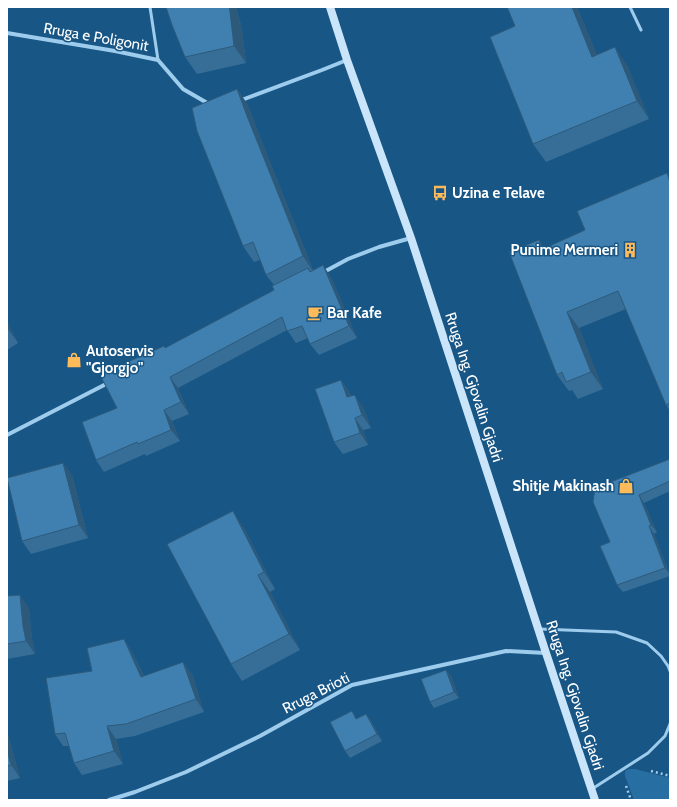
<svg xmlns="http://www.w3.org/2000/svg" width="677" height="807" viewBox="0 0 677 807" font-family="Cabin,sans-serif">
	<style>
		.green { fill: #276fa3 }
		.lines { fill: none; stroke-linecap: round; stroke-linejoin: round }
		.path { stroke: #9ecced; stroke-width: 2.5; stroke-dasharray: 2 3; stroke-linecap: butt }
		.service { stroke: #9ecced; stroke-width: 3 }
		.minor { stroke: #9ecced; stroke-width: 4 }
		.secondary { stroke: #cae5f9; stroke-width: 8 }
		.wall { fill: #376e97 }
		.shaded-wall { fill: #2d5a7b }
		.building { fill: #4080b0; stroke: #2d5a7b }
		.labels { text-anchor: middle; stroke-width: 3; stroke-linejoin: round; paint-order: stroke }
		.street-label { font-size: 15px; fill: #fff; stroke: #185686 }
		.poi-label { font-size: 15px; font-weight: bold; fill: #fff; stroke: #185686; text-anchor: start }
	</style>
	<rect width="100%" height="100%" fill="#185686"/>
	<path class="green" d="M629 769H635L670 778V800H634L625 776V771Z"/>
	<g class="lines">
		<path class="path" d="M651 771 670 776
			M626 786 631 800"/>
		<path class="service" d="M150 7 158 60
			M630 7 641 30
			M540 629 616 632 647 643 661 656 668 666 670 671
			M592 789 648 753 665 736 670 724"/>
		<path class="minor" d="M7 33 115 51 158 60 183 89 209 104
			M239 101 322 70 347 60
			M322 273 348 259 379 247 411 238
			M7 435 110 382
			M109 800 135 792 186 772 260 736 352 685 506 651 546 653"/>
		<path class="secondary" d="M330 7 347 60 411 238 546 653 595 800"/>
	</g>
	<path class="wall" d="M166 7H236L242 29 246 63 197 74 185 57Z
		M577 7 597 55 627 65 649 119 546 162 533 144 515 26Z
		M237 89 248 105 258 132 313 270 331 277 357 338 319 355 310 344 308 338 296 343 287 330 178 388 189 414 172 421 180 441 146 456 145 454 104 472 96 460 117 408 165 348 274 290V285L266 275 260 260 254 262 243 246Z
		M670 178V411L666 405 626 309 579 328 603 389 578 399 572 390 569 391 557 375 545 248 585 230Z
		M7 322 18 343 7 350Z
		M341 380 349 392 351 396 363 407 371 428 363 430 368 445 343 454 334 442Z
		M670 459V491L644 503 657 532 654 534 670 575V576L623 592 617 585 610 542 593 502Z
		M72 475 88 538 31 554 22 541Z
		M244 528 275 589 270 592 300 650 242 681 231 664Z
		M7 596 29 608 32 639 35 654 7 659Z
		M124 639 132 652 144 676 192 674 204 712 135 736 116 739 123 764 82 775 74 763 69 746H63L55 734Z
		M446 670 451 676 459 698 434 708 430 702Z
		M366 714 371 721 382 741 350 758 345 751 357 719Z
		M7 731 20 778 7 781Z"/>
	<path class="shaded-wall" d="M229 7H236L242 29 246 63 234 46Z
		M572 7H577L605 74 592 57Z
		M615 47 627 65 649 119 637 101Z
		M237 89 248 105 258 132 314 273 303 256 247 116Z
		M539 240 551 257 543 249Z
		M323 265 331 277 357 338 349 326Z
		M567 312 579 328 603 389 591 372Z
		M7 322 18 343 7 328Z
		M170 377 178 388 189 414 181 402Z
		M341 380 349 392 355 410 347 397Z
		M355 395 363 407 371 428 362 415Z
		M164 410 172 421 180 441 171 430Z
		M355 418 363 430 368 445 360 433Z
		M63 463 72 475 88 538 79 525Z
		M639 495 644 503 657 532 651 525Z
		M233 511 244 528 275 589 264 572Z
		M649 526 654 534 670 575 665 568Z
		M258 575 270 592 300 650 289 634Z
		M20 595 29 608 32 639 35 654 26 641 23 626Z
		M124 639 132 652 150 689 141 677Z
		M183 662 192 674 204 712 196 699Z
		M446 670 451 676 459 698 454 692Z
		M366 714 371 721 382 741 377 734Z
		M107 726 116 739 123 764 114 751Z
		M7 731 20 778 11 765 7 750Z"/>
	<path class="building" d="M166 7H229L230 12 234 46 185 57 172 25Z
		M507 7H572L592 57 615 47 637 101 533 144 490 37 515 26Z
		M237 89 247 116 303 256 266 275 253 242 243 246 197 131 192 108Z
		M667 173 670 182V403L666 405 618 291 567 312 591 372 566 382 562 372 557 375 509 252 539 240 543 249 585 230 577 211Z
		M323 265 349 326 310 344 302 326 287 331 282 317 170 377 181 402 164 410 171 430 138 444 137 442 96 460 82 422 117 408 100 375 114 368 164 346 165 348 274 290 272 286 308 268 310 272Z
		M341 380 347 397 355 395 362 415 355 418 360 433 334 442 315 389Z
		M670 459V481L639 495 651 525 649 526 665 568 617 585 600 546 610 542 593 502 595 488Z
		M63 463 79 525 22 541 7 478Z
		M233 511 264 572 258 575 289 634 231 664 167 544Z
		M20 595 23 626 26 641 7 644V596Z
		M124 639 141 677 183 662 196 699 126 724 107 726 114 751 74 763 65 733 55 734 46 678 92 671 87 648Z
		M446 670 454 692 430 702 421 679Z
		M352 711 356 719 366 714 377 734 345 751 330 722Z
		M7 750 11 765 7 766Z"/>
	<defs>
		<g id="bus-bare" transform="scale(1.2)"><path d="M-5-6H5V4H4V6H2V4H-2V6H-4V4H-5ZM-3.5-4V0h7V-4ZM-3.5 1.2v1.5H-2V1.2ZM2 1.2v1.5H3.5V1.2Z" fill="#ffba5a" stroke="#185686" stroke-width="2.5" paint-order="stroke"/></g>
		<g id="building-bare" transform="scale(1.2)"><path d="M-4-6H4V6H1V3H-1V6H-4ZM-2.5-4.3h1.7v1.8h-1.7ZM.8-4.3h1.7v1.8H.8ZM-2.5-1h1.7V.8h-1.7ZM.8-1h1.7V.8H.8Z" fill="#ffba5a" stroke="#185686" stroke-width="2.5" paint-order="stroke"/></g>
		<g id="cafe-bare" transform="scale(1.2)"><path d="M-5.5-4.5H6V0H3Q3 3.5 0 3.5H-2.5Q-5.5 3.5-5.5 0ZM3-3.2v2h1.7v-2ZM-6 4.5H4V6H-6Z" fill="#ffba5a" stroke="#185686" stroke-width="2.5" paint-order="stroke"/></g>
		<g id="shop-bare" transform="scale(1.2)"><path d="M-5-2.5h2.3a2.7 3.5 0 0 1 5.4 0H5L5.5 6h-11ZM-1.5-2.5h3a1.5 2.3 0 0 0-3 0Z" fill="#ffba5a" stroke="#185686" stroke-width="2.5" paint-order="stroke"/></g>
	</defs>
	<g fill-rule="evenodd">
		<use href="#bus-bare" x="440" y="193"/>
		<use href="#building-bare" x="630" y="250"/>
		<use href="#cafe-bare" x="315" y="313"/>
		<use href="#shop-bare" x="74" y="360"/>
		<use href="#shop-bare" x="626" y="486"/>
	</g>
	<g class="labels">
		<g class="street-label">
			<text transform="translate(96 37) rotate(10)" y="5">Rruga e Poligonit</text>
			<text transform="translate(474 387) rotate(72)" y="5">Rruga Ing. Gjovalin Gjadri</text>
			<text transform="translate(316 693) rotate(-27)" y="5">Rruga Brioti</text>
			<text transform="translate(575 695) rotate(72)" y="5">Rruga Ing. Gjovalin Gjadri</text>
		</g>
		<g class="poi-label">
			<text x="452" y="198">Uzina e Telave</text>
			<text x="618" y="255" text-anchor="end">Punime Mermeri</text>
			<text x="327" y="318">Bar Kafe</text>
			<text x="86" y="356">Autoservis<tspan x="86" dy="17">"Gjorgjo"</tspan></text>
			<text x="614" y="491" text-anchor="end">Shitje Makinash</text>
		</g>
	</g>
	<rect width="677" height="807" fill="none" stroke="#ffffff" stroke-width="16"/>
</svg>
